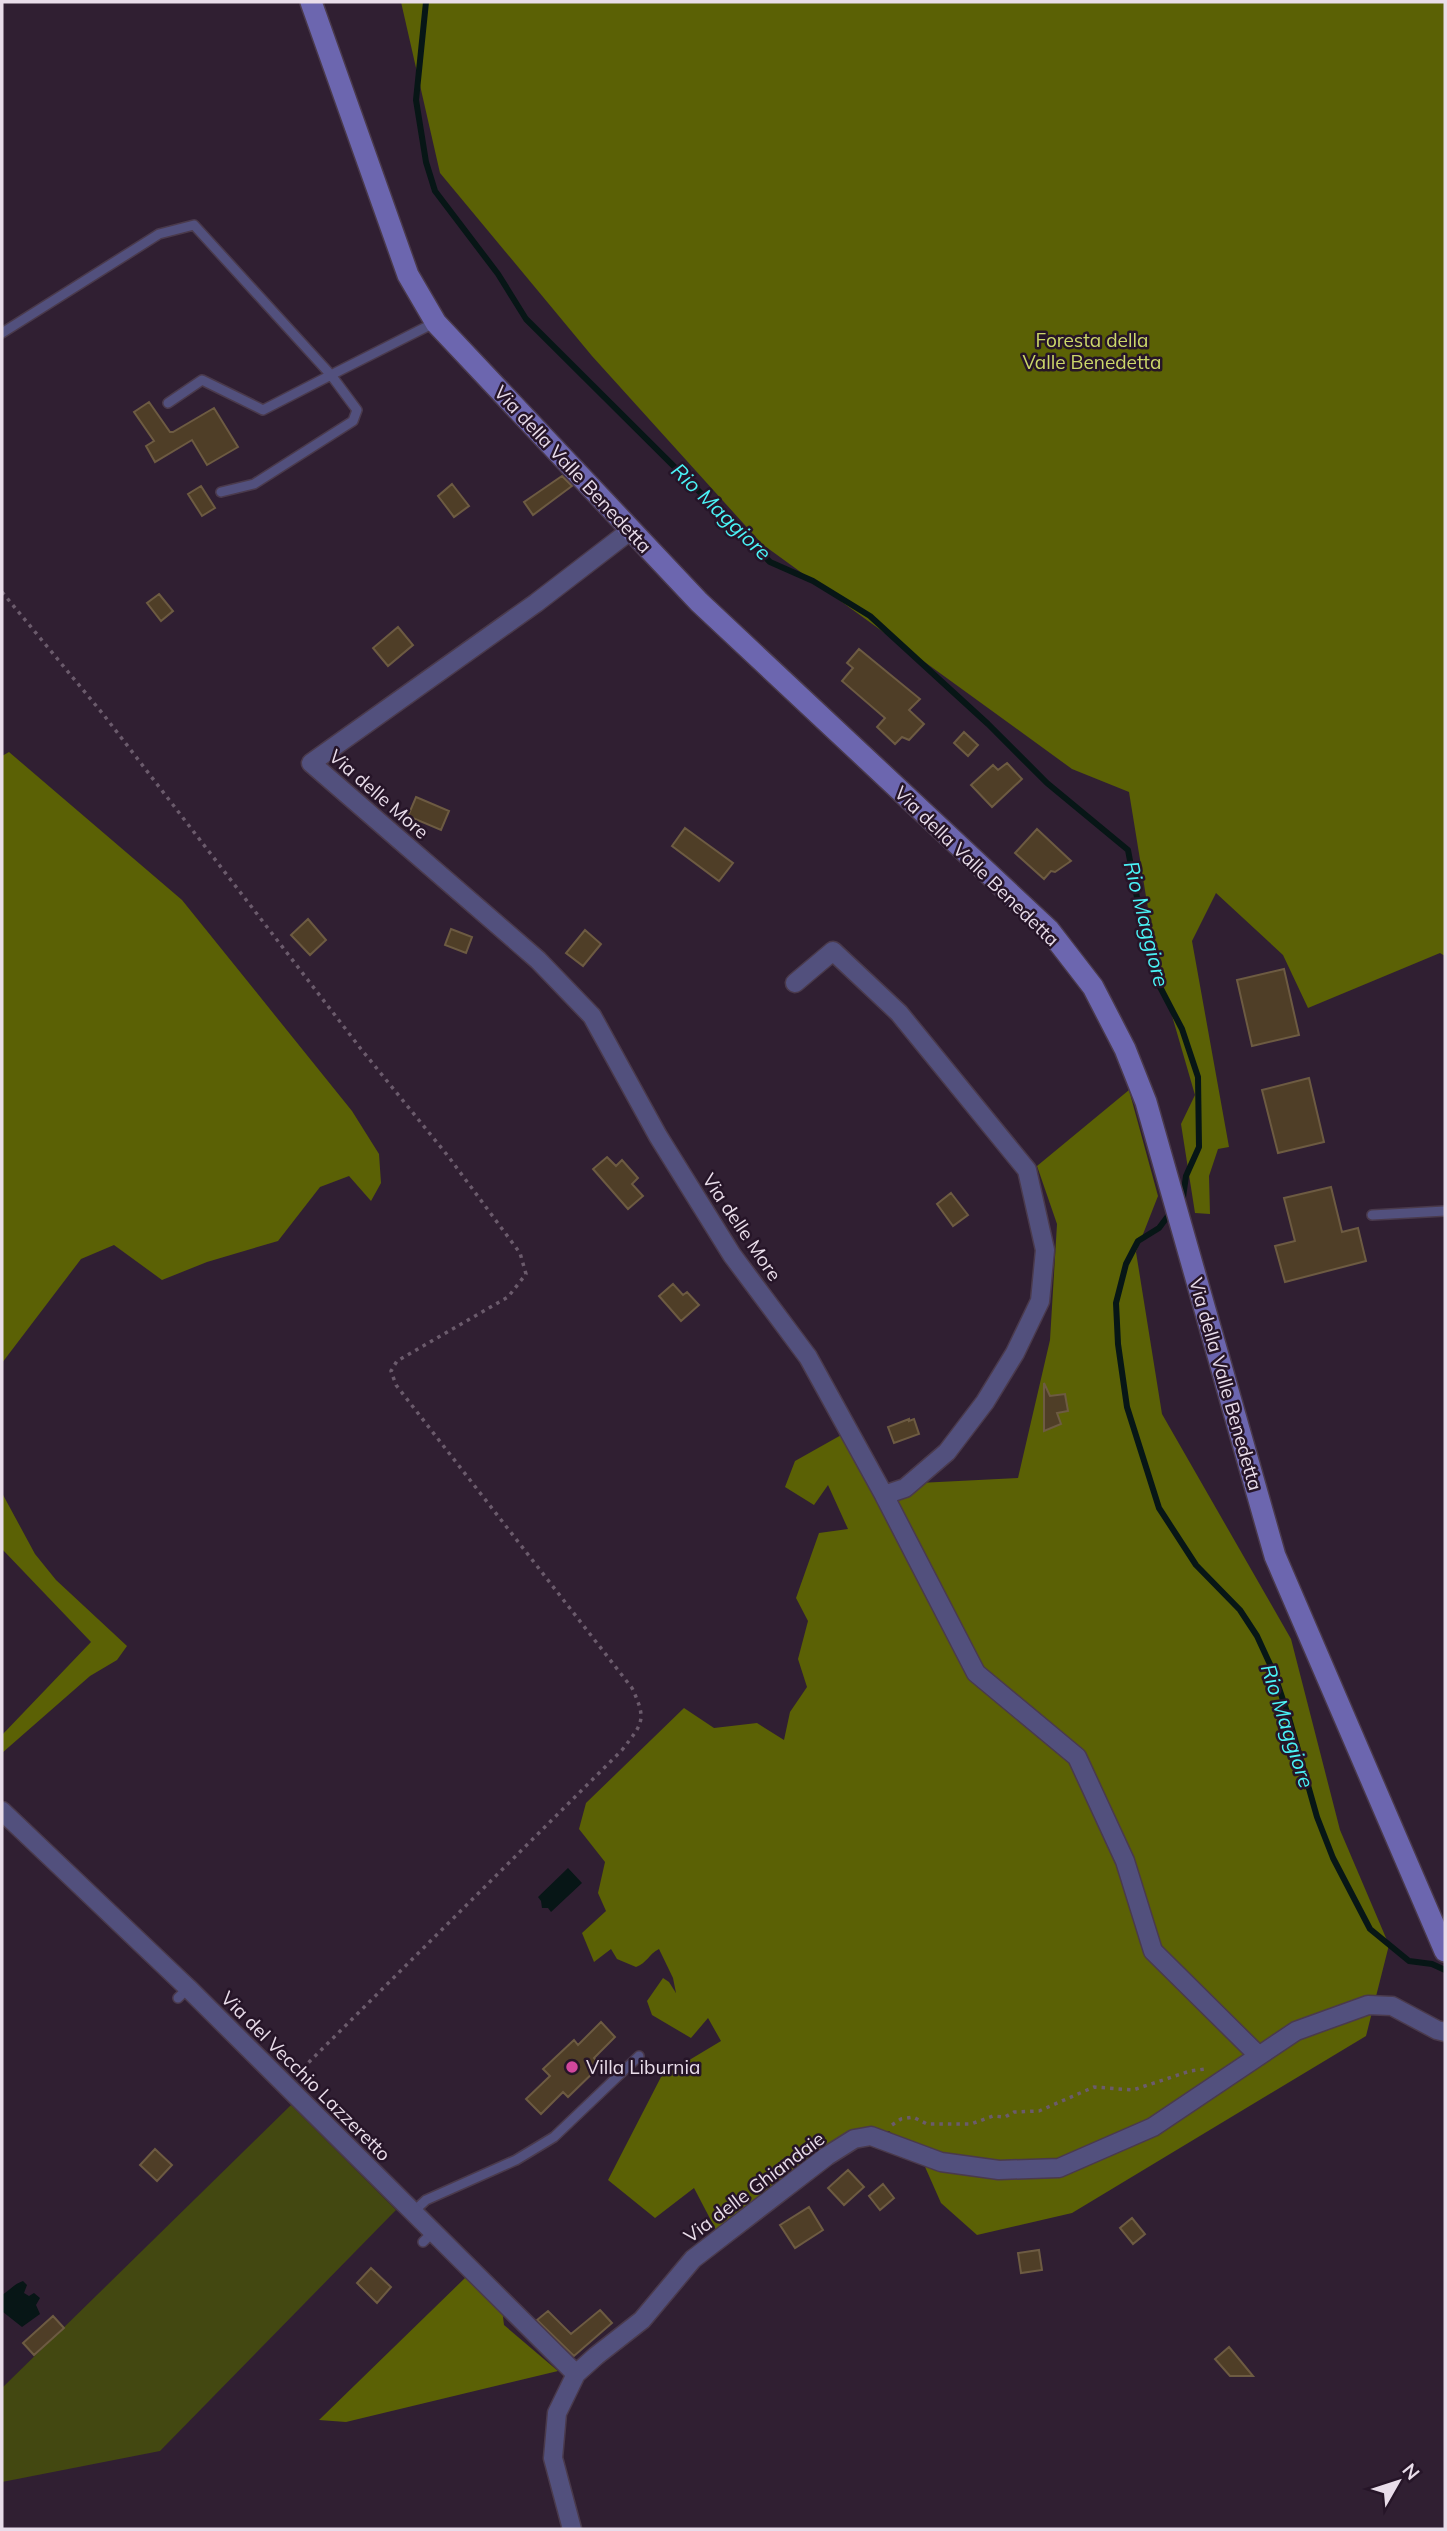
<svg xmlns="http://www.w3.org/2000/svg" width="1447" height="2531" viewBox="0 0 1447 2531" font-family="Mulish,sans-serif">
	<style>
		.green { fill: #434811 }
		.forest { fill: #5b6105 }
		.water { fill: #071616 }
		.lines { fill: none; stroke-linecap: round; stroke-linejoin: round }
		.stream { stroke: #071616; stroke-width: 6 }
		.building { fill: #4f3e27; stroke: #6d5b42; stroke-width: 2 }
		.service-casing { stroke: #4a3a4c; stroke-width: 12 }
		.minor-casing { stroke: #4a3a4c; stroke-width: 21 }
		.secondary-casing { stroke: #4a3a4c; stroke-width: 24 }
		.path { stroke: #6b5b6c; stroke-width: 3.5; stroke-dasharray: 3.5 5; stroke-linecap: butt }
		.service { stroke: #52507d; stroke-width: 9 }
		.minor { stroke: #52507d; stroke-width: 18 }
		.secondary { stroke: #6c66af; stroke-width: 21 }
		.hotel-dot { fill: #d1479c; stroke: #261528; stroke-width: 2.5 }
		.labels { text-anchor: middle; stroke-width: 5; stroke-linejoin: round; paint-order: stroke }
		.park-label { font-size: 19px; fill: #ccd76a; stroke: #261528 }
		.street-label { font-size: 19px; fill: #e9ddea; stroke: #261528 }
		.poi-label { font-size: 19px; fill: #e9ddea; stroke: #261528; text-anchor: start }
		.water-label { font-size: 21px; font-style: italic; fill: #4af3f6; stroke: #261528 }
	</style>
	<rect width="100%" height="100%" fill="#301f32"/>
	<path class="green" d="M291 2105 396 2210 160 2451 2 2482V2388Z"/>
	<path class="forest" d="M401 2H1445V956L1440 953 1308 1008 1283 955 1216 893 1192 941 1229 1147 1218 1149 1209 1176 1210 1214 1195 1213 1181 1124 1195 1095 1157 964 1129 792 1072 769 762 544 592 356 440 173Z
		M9 752 182 900 352 1111 379 1154 381 1183 371 1201 349 1176 320 1187 278 1241 207 1262 162 1280 114 1245 81 1259 2 1363V756Z
		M1129 1090 1158 1196 1136 1252 1162 1414 1291 1639 1340 1830 1389 1945 1366 2036 1072 2213 977 2235 941 2203 922 2160 889 2131 850 2137 716 2230 694 2188 655 2218 608 2180 661 2077 721 2041 708 2018 691 2038 652 2015 647 2001 663 1978 669 1982 676 1993 673 1978 659 1949C649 1954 647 1963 636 1967L617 1959 611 1949 594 1962 582 1933 606 1911 598 1893 605 1862 579 1829 586 1803 684 1708 714 1728 757 1723 784 1740 790 1712 807 1687 798 1659 808 1621 796 1598 819 1533 848 1529 828 1485 814 1505 785 1487 795 1461 843 1434 879 1485 1018 1478 1050 1340 1057 1224 1037 1166Z
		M2 1493 35 1554 56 1580 127 1646 117 1660 90 1676 2 1753V1735L91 1642 2 1549Z
		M466 2277 502 2309 504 2325 558 2371 346 2422 319 2420Z"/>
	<path class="water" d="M568 1868 582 1883 551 1912 548 1908H542L541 1901 538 1897Z
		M23 2281 27 2285 24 2293 29 2296 34 2293 40 2298 36 2305 40 2314 22 2327 3 2312 2 2295C10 2290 14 2284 23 2281Z"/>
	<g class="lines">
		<path class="stream" d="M426 2 416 100 426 162 435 191 498 274 526 319 770 562 813 581 870 616 988 724 1047 783 1128 850 1142 924 1159 985 1182 1029 1198 1077 1199 1147 1186 1176 1183 1197 1180 1201
			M1171 1212 1159 1228 1138 1241 1126 1264 1116 1303 1118 1344 1127 1407 1159 1508 1196 1565 1240 1610 1257 1636 1274 1673 1289 1718 1317 1817 1333 1858 1370 1929 1409 1961 1432 1964 1445 1970"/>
	</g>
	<path class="building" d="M149 402 170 432H173L214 408 238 447 207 465 192 440 155 462 146 446 154 441 134 412Z
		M562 476 572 486 533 515 524 502Z
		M452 484 469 506 454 517 438 496Z
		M201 486 215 508 202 516 188 494Z
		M159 594 173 611 161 621 147 603Z
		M398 627 413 645 388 666 373 648Z
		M859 649 920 699 909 710 924 724 909 740 902 737 895 744 877 727 885 718 842 681 853 668 847 663Z
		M964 732 978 745 968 756 954 743Z
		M1007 763 1022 779 992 807 971 785 993 765 998 770Z
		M416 797 449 811 441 830 408 816Z
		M685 828 733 863 719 881 672 846Z
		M1037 829 1071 861 1055 872 1051 871 1044 879 1015 853Z
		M308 919 326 940 310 955 291 935Z
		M451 929 472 937 466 953 445 945Z
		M585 930 601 944 583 966 566 953Z
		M1284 969 1299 1035 1252 1046 1237 980Z
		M1309 1078 1324 1142 1278 1153 1262 1090Z
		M607 1157 616 1166 622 1160 638 1178 632 1184 643 1196 628 1209 593 1169Z
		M1331 1187 1342 1232 1358 1228 1366 1261 1285 1282 1275 1246 1295 1241 1284 1198Z
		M951 1193 968 1215 953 1226 937 1204Z
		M673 1284 683 1295 687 1292 699 1305 681 1321 659 1296Z
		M1044 1383 1050 1396 1065 1394 1068 1411 1057 1413 1061 1424 1044 1431Z
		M909 1419V1421L914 1419 919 1434 894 1443 888 1427Z
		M601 2022 615 2037 594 2058 601 2065 568 2097 563 2092 541 2114 526 2099 550 2076 543 2069 574 2040 578 2045Z
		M155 2149 172 2165 157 2181 140 2165Z
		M848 2170 864 2187 844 2205 828 2188Z
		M883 2184 894 2198 880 2210 869 2196Z
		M809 2207 823 2230 795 2248 780 2225Z
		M1132 2218 1145 2234 1133 2244 1120 2228Z
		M1039 2250 1042 2270 1021 2273 1018 2253Z
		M371 2268 391 2287 377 2303 357 2283Z
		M600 2310 612 2323 574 2356 537 2320 548 2311 571 2334Z
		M53 2316 64 2328 34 2355 23 2343Z
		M1229 2347 1253 2376H1230L1215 2359Z"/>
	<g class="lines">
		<g class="service-casing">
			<path id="service" d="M2 333 159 234 194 225 331 375 434 323
				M168 403 202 380 263 410 331 375 357 410 353 421 254 484 221 492
				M1372 1215 1445 1211
				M178 1998 188 1988
				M413 2212 426 2200 516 2160 554 2137 639 2056
				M423 2242 433 2232"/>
		</g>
		<g class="minor-casing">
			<path id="minor" d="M631 530 536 603 311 763 538 960 592 1016 658 1136 732 1255 808 1357 884 1495 905 1488 947 1452 985 1402 1015 1353 1040 1301 1045 1250 1027 1170 899 1013 833 951 795 983
				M884 1495 976 1673 1077 1757 1125 1861 1153 1951 1259 2056
				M2 1811 188 1988 576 2374
				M572 2529 553 2458 557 2413 576 2374 596 2356 642 2320 693 2259 827 2156 854 2139 871 2136 941 2162 999 2170 1059 2168 1153 2127 1296 2031 1368 2005 1392 2006 1437 2030 1445 2032"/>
		</g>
		<g class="secondary-casing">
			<path id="secondary" d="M311 2 408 275 436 323 699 602 1049 930 1093 987 1125 1049 1146 1102 1275 1556 1445 1951"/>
		</g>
		<path class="path" d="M2 592 103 714 361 1049 448 1156 520 1253 526 1274 508 1297 397 1361 391 1371 396 1385 632 1688C647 1720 643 1723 622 1750L298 2073
			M892 2125 901 2119 913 2117 927 2124H971L993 2116 1005 2117 1014 2112 1039 2111 1094 2087 1133 2090 1190 2071 1205 2069"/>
		<use href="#service" class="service"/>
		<use href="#minor" class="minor"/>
		<use href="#secondary" class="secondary"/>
	</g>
	<circle class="hotel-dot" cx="572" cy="2067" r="7"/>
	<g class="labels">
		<g class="park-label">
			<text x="1092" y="347">Foresta della<tspan x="1092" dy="22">Valle Benedetta</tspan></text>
		</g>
		<g class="street-label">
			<text transform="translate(573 469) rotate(47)" y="7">Via della Valle Benedetta</text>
			<text transform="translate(379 794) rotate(41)" y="7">Via delle More</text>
			<text transform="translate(977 866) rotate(44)" y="7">Via della Valle Benedetta</text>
			<text transform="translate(742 1227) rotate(56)" y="7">Via delle More</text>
			<text transform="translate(1226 1384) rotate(74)" y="7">Via della Valle Benedetta</text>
			<text transform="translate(306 2076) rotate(45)" y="7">Via del Vecchio Lazzeretto</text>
			<text transform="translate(754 2187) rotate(-37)" y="7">Via delle Ghiandaie</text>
		</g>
		<g class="poi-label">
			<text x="586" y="2074">Villa Liburnia</text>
		</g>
		<g class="water-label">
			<text transform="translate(721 512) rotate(44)" y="7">Rio Maggiore</text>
			<text transform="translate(1146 924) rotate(76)" y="7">Rio Maggiore</text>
			<text transform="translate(1287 1726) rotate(72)" y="7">Rio Maggiore</text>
		</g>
	</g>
	<rect width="1447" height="2531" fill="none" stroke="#e9ddea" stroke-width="7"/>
	<g transform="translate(1398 2482) rotate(51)" stroke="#261528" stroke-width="5" paint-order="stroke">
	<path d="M0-5L12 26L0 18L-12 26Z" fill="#e9ddea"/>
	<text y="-10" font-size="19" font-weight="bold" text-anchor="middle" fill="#e9ddea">N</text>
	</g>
</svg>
